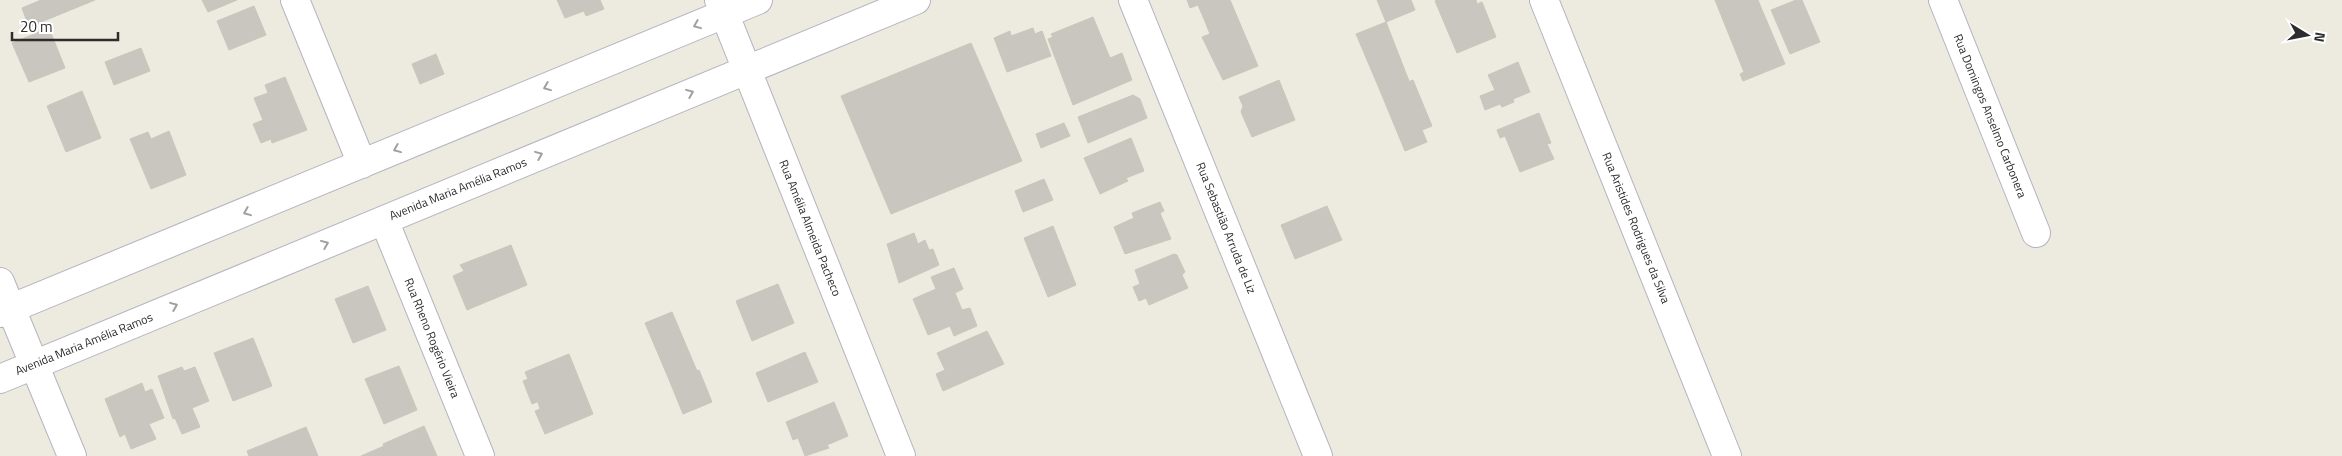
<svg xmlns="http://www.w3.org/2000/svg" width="2342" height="456" viewBox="0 0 2342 456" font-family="'Titillium Web',sans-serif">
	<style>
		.building { fill: #c9c6c0; stroke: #c9c6ba }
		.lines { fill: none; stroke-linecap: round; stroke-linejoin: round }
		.street-casing { stroke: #b4b4bf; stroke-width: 30 }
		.street { stroke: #fff; stroke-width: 28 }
		.oneway { stroke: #a0a0a0 }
		.labels { text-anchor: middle; stroke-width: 4; stroke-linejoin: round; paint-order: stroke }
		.street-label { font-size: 12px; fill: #2d2d2d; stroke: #fff }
	</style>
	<rect width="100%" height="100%" fill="#edeae0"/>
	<path class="building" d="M41 0H95L29 27 22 8Z
		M202 0H237L208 12Z
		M557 0H600L604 9 586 16 584 11 565 18Z
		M1187 0H1230L1233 7 1204 19 1198 5 1190 8Z
		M1377 0H1411L1415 10 1386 22Z
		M1438 0H1476L1477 4 1482 2 1496 37 1457 53 1435 1Z
		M1715 0H1758L1760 5 1723 20Z
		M1796 0H1802L1820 42 1790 54 1771 10Z
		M1760 5 1785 64 1743 81 1740 74 1744 72 1723 20Z
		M254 6 266 35 229 50 217 21Z
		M1233 7 1258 66 1223 80 1202 37 1210 34 1204 19Z
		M1093 17 1110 58 1122 53 1132 80 1073 105 1048 39 1053 37 1051 34Z
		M1386 22 1409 81 1381 93 1356 34Z
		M49 28 65 68 29 82 12 43Z
		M1033 28 1035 34 1042 31 1051 56 1007 72 994 38 1010 31 1011 36Z
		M971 43 1022 161 891 214 841 96Z
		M141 48 150 71 114 85 105 62Z
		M436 54 444 74 420 84 412 64Z
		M1518 62 1530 92 1513 99 1514 102 1502 107 1500 104 1485 110 1480 96 1495 90 1488 75Z
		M285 77 307 130 272 143 271 139 261 143 253 124 263 120 254 98 268 93 265 85Z
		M1279 80 1295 120 1252 137 1241 112 1243 106 1239 97Z
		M1413 80 1432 126 1422 130 1427 142 1405 151 1381 93Z
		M82 91 101 138 66 152 47 106Z
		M1133 95 1140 99 1147 118 1088 143 1078 117Z
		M1539 113 1551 143 1547 144 1554 159 1520 172 1505 136 1500 138 1497 130Z
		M1064 123 1070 136 1041 148 1036 134Z
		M169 131 186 175 151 189 130 139 148 132 151 139Z
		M1131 138 1144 171 1126 178 1128 181 1100 194 1084 158Z
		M1044 179 1053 200 1023 212 1015 191Z
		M1160 202 1164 211 1160 213 1171 239 1125 254 1114 227 1134 218 1132 213Z
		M1327 206 1342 240 1295 259 1281 225Z
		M1053 226 1076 285 1048 297 1024 238Z
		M914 233 918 244 925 240 929 250 933 249 939 265 899 283 887 244Z
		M511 245 527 285 467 310 453 276 464 271 460 265Z
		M1174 254 1177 255 1185 272 1182 275 1188 288 1149 305 1146 298 1139 301 1133 287 1140 284 1135 270Z
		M954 268 963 289 955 293 962 310 970 308 977 326 954 336 950 326 928 335 913 299 936 289 931 277Z
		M778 284 794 323 752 341 736 301Z
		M368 286 386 330 353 343 335 299Z
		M672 312 697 371 670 382 645 323Z
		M987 331 1004 364 943 391 936 374 945 370 937 353Z
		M253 338 272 386 233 401 214 353Z
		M805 352 818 382 768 402 756 373Z
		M569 354 581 384 532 404 523 381 528 379 525 372Z
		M399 366 417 410 384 424 365 379Z
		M182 367 184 371 195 367 209 401 192 408 200 427 182 434 175 418 173 419 158 376Z
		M699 370 712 402 683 414 670 382Z
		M142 383 145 392 152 389 164 418 149 424 156 439 131 449 125 434 120 437 105 399Z
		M581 384 593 414 545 434 535 411 540 409 538 402Z
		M834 402 848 436 827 445 829 448 805 456 798 438 793 440 786 422Z
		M424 426 437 456H388L383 444Z
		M306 427 318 456H249L247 451Z
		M384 446 388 456H361Z"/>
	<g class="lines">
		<g class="street-casing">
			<path id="street" d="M295 0 362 164
				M719 0 901 456
				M1133 0 1318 456
				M1544 0 1727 456
				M1943 0 2036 233
				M384 220 480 456
				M0 282 72 456
				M0 313 758 0
				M0 379 916 0"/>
		</g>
		<use href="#street" class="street"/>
	</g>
	<defs><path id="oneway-chevron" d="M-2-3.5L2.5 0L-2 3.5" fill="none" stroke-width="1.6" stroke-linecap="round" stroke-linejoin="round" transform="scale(1.25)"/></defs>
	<g class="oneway">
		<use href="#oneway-chevron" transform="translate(697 25) rotate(158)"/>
		<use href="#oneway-chevron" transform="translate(547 87) rotate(158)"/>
		<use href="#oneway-chevron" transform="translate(690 93) rotate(-22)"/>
		<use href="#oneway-chevron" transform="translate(397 149) rotate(158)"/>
		<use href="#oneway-chevron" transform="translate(539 155) rotate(-22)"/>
		<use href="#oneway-chevron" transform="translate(247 212) rotate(158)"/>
		<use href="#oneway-chevron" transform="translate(325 244) rotate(-22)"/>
		<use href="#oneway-chevron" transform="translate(174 306) rotate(-22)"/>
	</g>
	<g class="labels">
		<g class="street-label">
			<text transform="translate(1990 116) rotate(68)" y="4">Rua Domingos Anselmo Carbonera</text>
			<text transform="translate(458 189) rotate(-22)" y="4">Avenida Maria Amélia Ramos</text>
			<text transform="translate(810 228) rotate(68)" y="4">Rua Amélia Almeida Pacheco</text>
			<text transform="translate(1226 228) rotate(68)" y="4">Rua Sebastião Arruda de Liz</text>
			<text transform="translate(1636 228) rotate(68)" y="4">Rua Aristides Rodrigues da Silva</text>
			<text transform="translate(432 338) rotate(68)" y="4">Rua Rheno Rogério Vieira</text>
			<text transform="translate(84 344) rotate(-22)" y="4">Avenida Maria Amélia Ramos</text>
		</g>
	</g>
	<g transform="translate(2307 35) rotate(100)" stroke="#ffffff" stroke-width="4" paint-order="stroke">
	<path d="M0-4L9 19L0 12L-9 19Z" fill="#2d2d2d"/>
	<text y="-8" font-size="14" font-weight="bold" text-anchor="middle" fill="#2d2d2d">N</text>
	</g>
	<path d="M12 32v8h106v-8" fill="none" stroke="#2d2d2d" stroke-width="2.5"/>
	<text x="20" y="32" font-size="15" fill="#2d2d2d" stroke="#ffffff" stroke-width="4" paint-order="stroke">20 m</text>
</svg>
